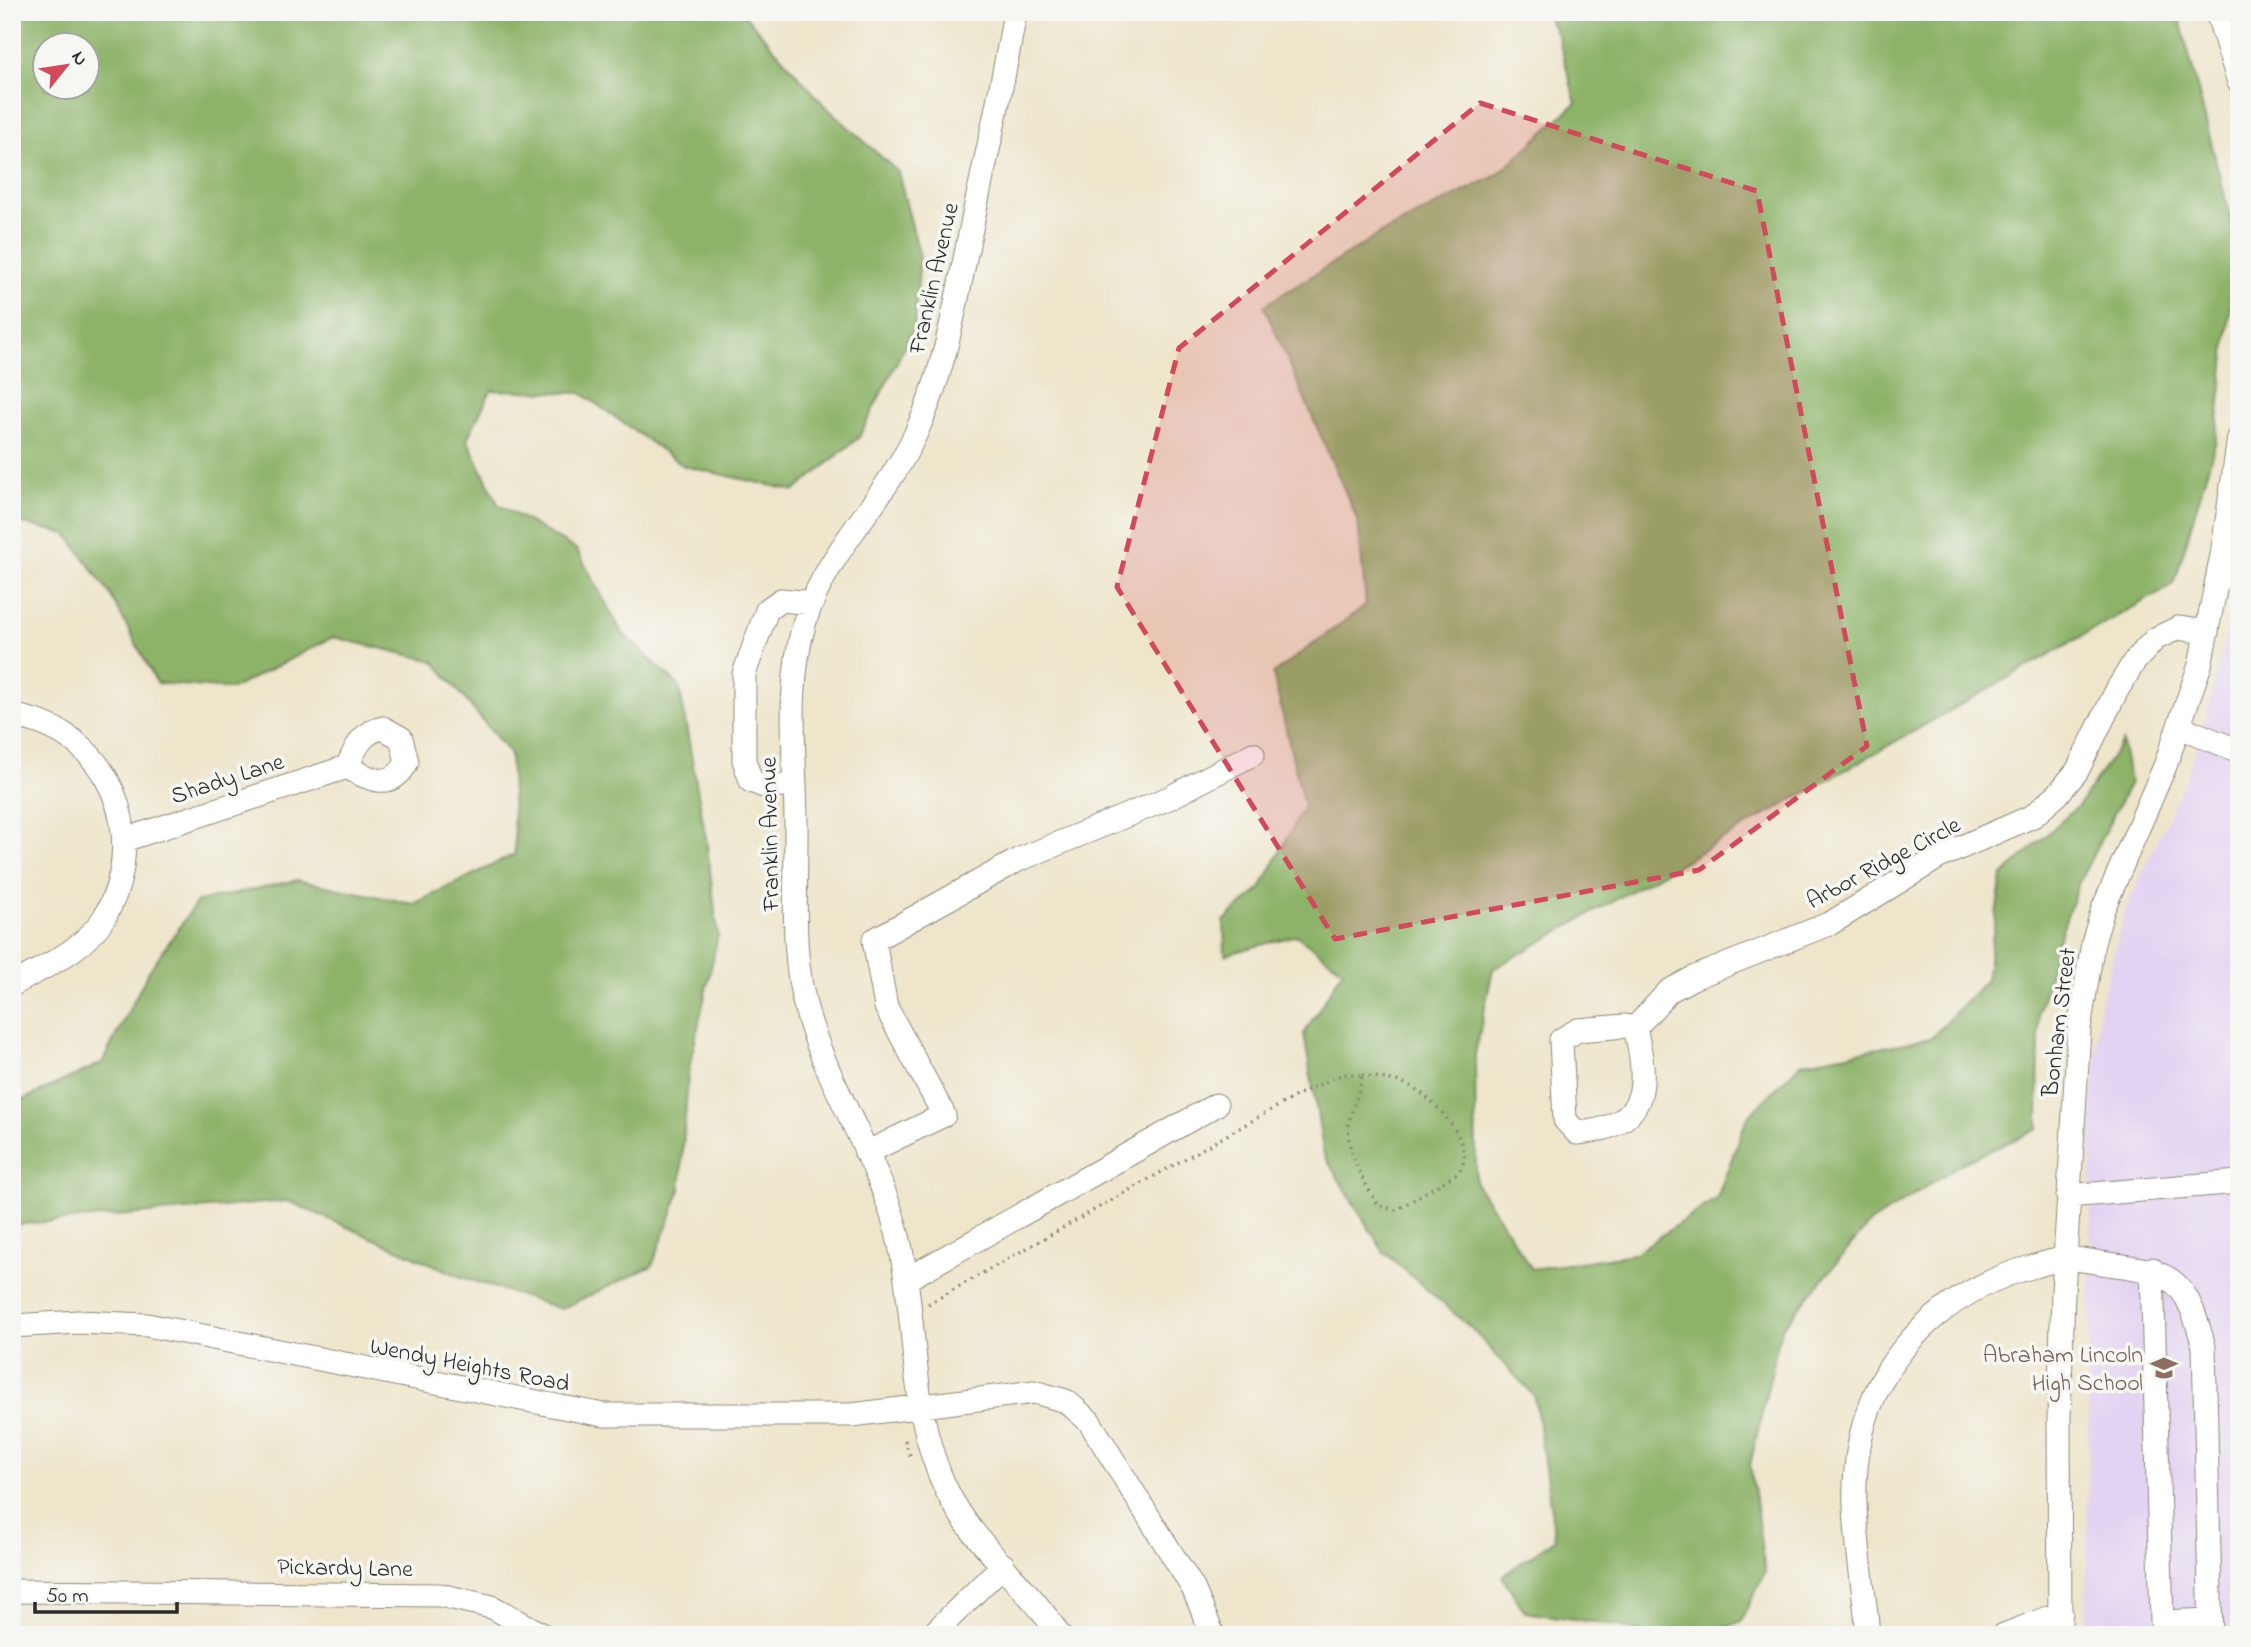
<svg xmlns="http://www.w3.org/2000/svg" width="2251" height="1647" viewBox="0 0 2251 1647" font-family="'Indie Flower',sans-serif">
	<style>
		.built { fill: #e3d3f2 }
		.forest { fill: #8db369; stroke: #5c6f4a; stroke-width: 2; fill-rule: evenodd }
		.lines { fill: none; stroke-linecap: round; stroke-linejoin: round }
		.minor-casing { stroke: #8c887a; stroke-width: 25 }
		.path { stroke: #8c887a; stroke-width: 3.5; stroke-dasharray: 2 5; stroke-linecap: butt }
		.minor { stroke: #fff; stroke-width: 23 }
		.marked { fill: #d1495b; fill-opacity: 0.2; stroke: #d1495b; stroke-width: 5; stroke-dasharray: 14 9; stroke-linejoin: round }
		.labels { text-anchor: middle; stroke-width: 7; stroke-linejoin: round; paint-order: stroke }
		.street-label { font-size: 24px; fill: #2b2b2b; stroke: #f6f6f2 }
		.education-label { font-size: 24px; fill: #785e54; stroke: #f6f6f2; text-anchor: end }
	</style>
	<rect width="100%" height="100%" fill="#f6f6f2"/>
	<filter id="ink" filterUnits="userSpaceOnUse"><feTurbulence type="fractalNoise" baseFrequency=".0143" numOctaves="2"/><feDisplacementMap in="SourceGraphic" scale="14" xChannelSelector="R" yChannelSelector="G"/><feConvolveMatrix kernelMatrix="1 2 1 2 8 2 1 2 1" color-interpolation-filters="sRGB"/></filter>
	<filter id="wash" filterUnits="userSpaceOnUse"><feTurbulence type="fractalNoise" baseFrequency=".00686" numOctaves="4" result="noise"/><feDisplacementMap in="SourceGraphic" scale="28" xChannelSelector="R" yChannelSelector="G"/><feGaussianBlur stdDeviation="1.57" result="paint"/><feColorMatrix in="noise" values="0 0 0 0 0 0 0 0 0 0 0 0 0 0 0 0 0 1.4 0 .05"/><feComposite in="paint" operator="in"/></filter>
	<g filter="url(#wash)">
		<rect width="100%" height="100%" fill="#eee5ca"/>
		<path class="built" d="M2239 575V1635H2086L2092 1101 2100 1003 2126 909 2186 778 2208 711Z"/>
		<path class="forest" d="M23 12H742L824 105 898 172 920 257 914 328 859 437 795 491 684 466 581 393 491 390 467 439 498 504 577 550 622 633 679 686 706 839 718 935 688 1073 680 1191 652 1266 561 1309 459 1276 288 1201 12 1225V1105L102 1063 149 971 197 902 297 880 414 904 515 854 510 754 434 661 333 637 232 689 157 683 110 594 67 534 12 521V24ZM46 46H88V88H46Z
			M1545 12H2178L2237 244 2216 440 2174 584 1493 969 1475 1054 1476 1183 1532 1269 1634 1254 1717 1198 1747 1118 1801 1063 1931 1038 1986 980 2002 876 2079 805 2122 742 2130 782 2079 882 2059 938 2039 1012 2038 1129 1962 1163 1869 1224 1781 1329 1750 1465 1765 1572 1741 1621 1711 1635H1648L1616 1625 1525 1612 1502 1576 1555 1539 1535 1397 1471 1328 1383 1251 1324 1155 1304 1034 1343 970 1296 935 1225 955 1224 921 1261 888 1304 806 1273 674 1366 605 1358 521 1264 306 1381 233 1497 175 1576 103 1558 36Z"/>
	</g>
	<g filter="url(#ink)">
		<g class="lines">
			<g class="minor-casing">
				<path id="minor" d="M1015 12C1003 87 985 160 970 234 956 302 945 372 915 435 885 500 826 552 805 621 786 685 795 755 796 820 797 886 789 956 809 1019 833 1097 883 1165 900 1245 918 1327 909 1414 947 1491 974 1546 1027 1584 1059 1635
					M2217 12 2239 82
					M12 716C109 729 151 834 105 916 85 950 45 966 12 985
					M2180 727 2239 751
					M383 728 401 738 407 762C392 791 370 780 347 767 356 748 361 732 383 728Z
					M795 786H764L751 781 744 760V674L767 610 781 600 812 603
					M124 840 347 767
					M1625 1026 1635 1028C1650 1087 1647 1128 1577 1133L1565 1120 1561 1040 1578 1030Z
					M1635 1028 1669 991 1693 978 1831 923 1939 857 2033 816 2058 794 2077 771 2117 690 2134 662 2155 639 2178 628 2207 632
					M866 1153 944 1115 886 1007 874 940 1018 860 1169 798 1253 754
					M2068 1196 2239 1182
					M2152 1269 2162 1622 2210 1620
					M907 1279 1216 1105
					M12 1326 78 1322 147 1325 603 1415H852L1034 1392 1066 1401 1089 1421 1193 1588 1213 1635
					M12 1591 440 1595 492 1607 543 1635
					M932 1635 1003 1565
					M1868 1635C1862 1558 1841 1485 1869 1409 1896 1336 1961 1285 2035 1266 2044 1264 2055 1259 2065 1259 2079 1258 2094 1262 2108 1264 2176 1272 2186 1280 2204 1347L2211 1635
					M2004 1635 2061 1613
					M2060 1635 2059 1418 2063 1293 2079 1029 2093 943 2103 909 2165 766 2200 665 2222 555 2239 438"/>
			</g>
			<path class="path" d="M1362 1075C1377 1078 1396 1079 1410 1086 1433 1097 1481 1148 1458 1173L1396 1210 1379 1206C1364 1182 1342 1148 1350 1118 1354 1103 1360 1091 1362 1075Z
				M928 1304 1303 1092 1344 1074 1362 1075
				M905 1440 910 1456"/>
			<use href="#minor" class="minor"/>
		</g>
	</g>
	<path class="marked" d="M1480 103 1757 191 1867 746 1699 870 1335 939 1117 587 1179 348Z"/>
	<defs>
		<g id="school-bare" transform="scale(2.1)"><path d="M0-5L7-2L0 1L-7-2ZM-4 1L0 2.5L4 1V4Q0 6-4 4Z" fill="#8d6e63" stroke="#f6f6f2" stroke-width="2.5" paint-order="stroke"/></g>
	</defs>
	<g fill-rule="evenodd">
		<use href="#school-bare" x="2164" y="1368"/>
	</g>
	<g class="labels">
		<g class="street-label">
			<text transform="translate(933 278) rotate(-77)" y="8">Franklin Avenue</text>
			<text transform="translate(227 778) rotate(-18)" y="8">Shady Lane</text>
			<text transform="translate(769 834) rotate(-91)" y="8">Franklin Avenue</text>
			<text transform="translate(1883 862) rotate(-28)" y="8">Arbor Ridge Circle</text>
			<text transform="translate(2058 1022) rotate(-83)" y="8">Bonham Street</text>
			<text transform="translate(470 1364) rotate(11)" y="8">Wendy Heights Road</text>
			<text transform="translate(345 1567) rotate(1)" y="8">Pickardy Lane</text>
		</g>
		<g class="education-label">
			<text x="2143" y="1362">Abraham Lincoln<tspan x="2143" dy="28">High School</tspan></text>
		</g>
	</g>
	<rect width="2251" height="1647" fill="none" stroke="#f6f6f2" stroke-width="42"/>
	<g transform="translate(66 66) rotate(60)"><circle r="33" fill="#f6f6f2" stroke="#a5a5a2" stroke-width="2"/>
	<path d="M0-5L12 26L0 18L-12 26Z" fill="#d1495b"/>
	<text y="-10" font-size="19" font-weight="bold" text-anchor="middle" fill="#2b2b2b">N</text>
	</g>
	<path d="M35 1602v10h142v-10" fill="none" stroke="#2b2b2b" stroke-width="3.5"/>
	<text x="46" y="1602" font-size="21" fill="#2b2b2b" stroke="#f6f6f2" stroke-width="5" paint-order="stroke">50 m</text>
</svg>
